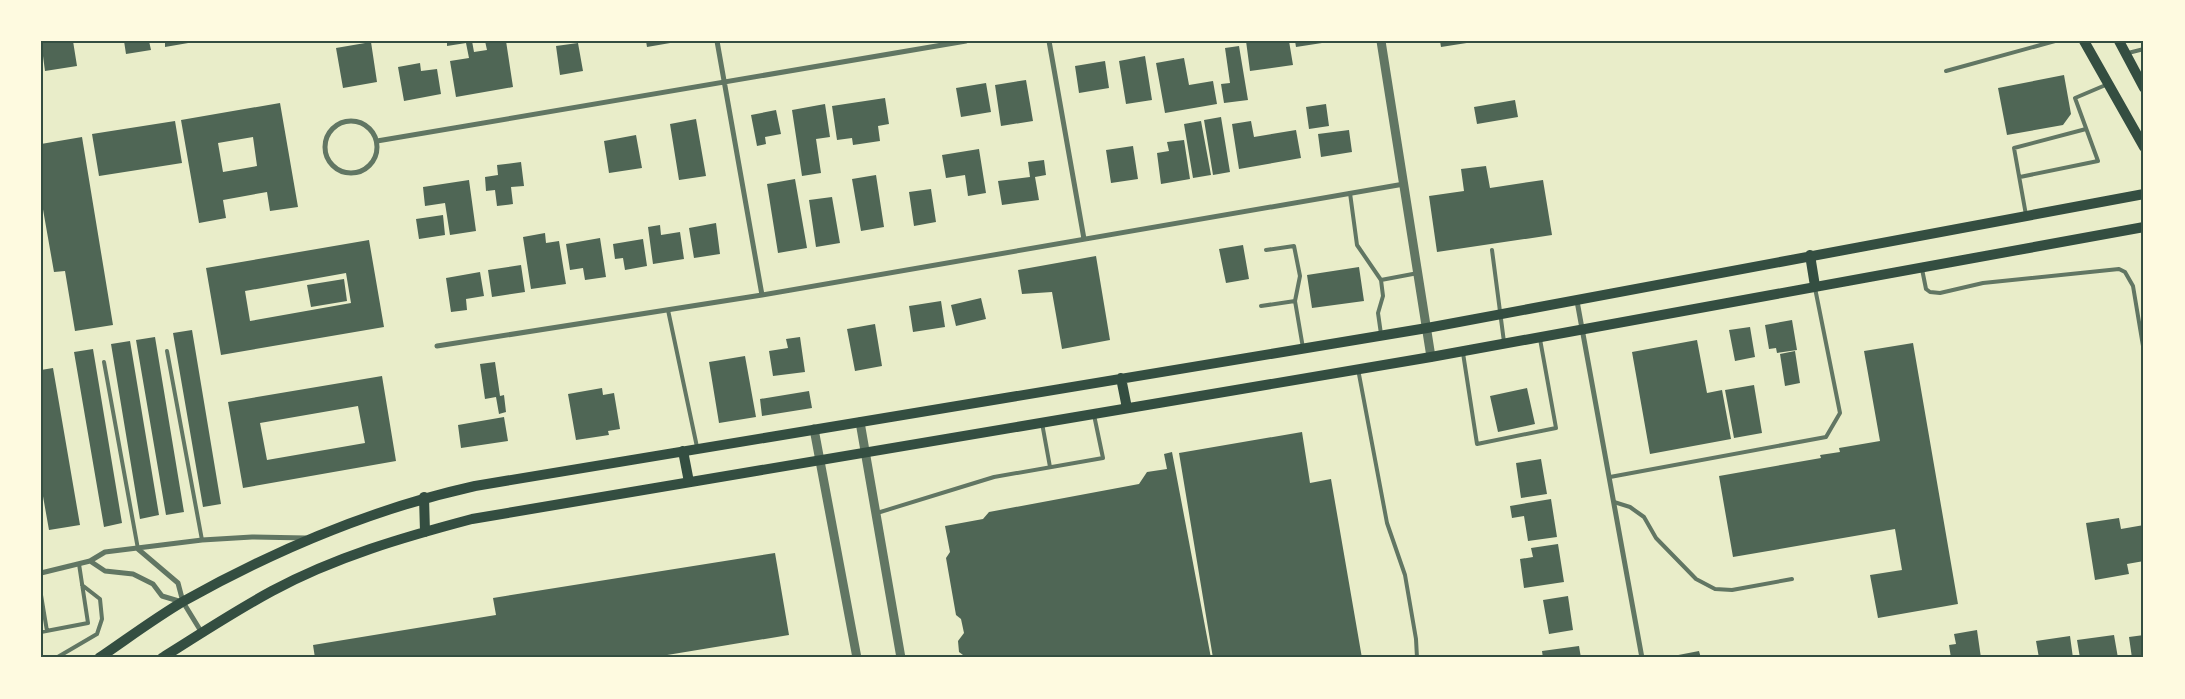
<svg xmlns="http://www.w3.org/2000/svg" width="2185" height="699" viewBox="0 0 2185 699" font-family="Roboto,sans-serif">
	<style>
		.building { fill: #4f6655; fill-rule: evenodd }
		.lines { fill: none; stroke-linecap: round; stroke-linejoin: round }
		.service { stroke: #617663; stroke-width: 4 }
		.minor { stroke: #617663; stroke-width: 5 }
		.tertiary { stroke: #617663; stroke-width: 9 }
		.secondary { stroke: #344e41; stroke-width: 10 }
		.neatline { fill: none; stroke: #344e41; stroke-width: 2 }
	</style>
	<rect width="100%" height="100%" fill="#e9edc9"/>
	<path class="building" d="M41 41H73L77 66 45 71Z
		M124 41H149L151 50 126 54Z
		M165 41H194V42L165 47Z
		M447 41H472L474 52 487 50 485 41H506L513 87 456 97 450 61 469 58 466 43 447 46Z
		M646 41H676V42L647 47Z
		M1246 41H1289L1293 65 1250 71Z
		M1295 41H1322V43L1296 47Z
		M1440 41H1473V42L1441 47Z
		M371 42 377 82 343 88 336 48Z
		M578 43 583 71 560 75 556 46Z
		M1239 46 1248 100 1224 103 1221 84 1230 83 1225 48Z
		M1145 56 1152 100 1126 104 1119 61Z
		M1184 58 1189 85 1213 81 1217 104 1165 113 1156 63Z
		M1105 61 1109 88 1079 93 1075 66Z
		M420 63 421 71 437 69 441 94 404 101 398 67Z
		M2064 75 2071 114 2063 125 2007 135 1998 88Z
		M1026 80 1033 121 1001 126 995 85Z
		M986 83 991 112 961 117 956 88Z
		M885 98 889 124 878 126 880 141 853 145 852 138 837 140 832 106Z
		M1515 100 1518 117 1477 124 1474 107Z
		M280 103 298 207 270 211 267 192 223 200 226 218 199 223 181 120ZM253 137 257 166 223 172 218 143Z
		M825 104 830 137 816 139 821 173 802 176 792 110Z
		M1326 104 1329 126 1309 129 1306 107Z
		M776 110 781 134 765 137 766 144 757 146 751 115Z
		M1221 117 1230 172 1213 175 1204 120Z
		M696 119 706 176 679 180 670 124Z
		M175 121 182 163 99 176 92 134Z
		M1201 121 1211 175 1193 178 1184 124Z
		M1251 121 1254 137 1296 130 1301 158 1239 169 1232 124Z
		M1349 130 1352 152 1321 157 1318 134Z
		M636 135 642 168 609 173 604 141Z
		M82 137 113 325 75 331 65 271 54 272 41 198V144Z
		M1184 140 1190 179 1161 184 1157 153 1169 151 1167 142Z
		M1133 146 1138 179 1111 183 1106 150Z
		M979 149 986 193 968 196 965 175 946 178 942 155Z
		M1044 160 1046 175 1035 177 1039 200 1002 205 998 181 1030 177 1028 162Z
		M521 162 524 186 511 187 513 204 497 206 495 190 486 191 485 177 498 175 497 165Z
		M1486 166 1490 188 1543 180 1552 235 1437 252 1429 196 1464 191 1461 169Z
		M876 175 884 227 861 231 852 179Z
		M795 179 807 248 778 253 767 184Z
		M469 180 476 231 450 235 445 203 425 206 423 187Z
		M931 189 936 222 914 226 909 192Z
		M832 197 840 243 816 247 809 200Z
		M443 215 445 235 419 239 416 219Z
		M716 223 720 254 694 258 689 228Z
		M660 225 661 235 680 232 684 259 653 264 648 227Z
		M545 233 546 243 559 241 566 284 531 289 523 237Z
		M600 238 606 277 585 280 583 268 570 270 566 244Z
		M643 239 647 266 625 270 623 258 615 259 613 244Z
		M369 240 384 327 221 355 206 268ZM346 273 351 303 250 321 245 291Z
		M1243 245 1249 279 1226 283 1219 249Z
		M1096 256 1110 340 1062 349 1052 292 1022 294 1018 270Z
		M521 265 525 292 492 297 488 270Z
		M1359 267 1364 301 1312 308 1307 275Z
		M480 272 484 296 466 299 467 310 451 312 446 278Z
		M344 279 347 301 311 307 307 285Z
		M981 298 986 319 956 326 951 305Z
		M941 301 945 327 913 332 909 306Z
		M1792 320 1797 350 1777 353 1776 348 1769 349 1765 325Z
		M875 324 882 366 855 371 847 329Z
		M1750 327 1755 357 1735 361 1729 330Z
		M192 330 221 504 203 507 173 333Z
		M155 337 184 512 166 515 136 340Z
		M800 337 805 372 773 376 769 351 788 348 786 339Z
		M1697 340 1707 393 1722 390 1731 439 1650 454 1632 352Z
		M130 341 159 515 140 519 111 344Z
		M1913 343 1958 604 1878 618 1870 575 1902 570 1895 529 1733 557 1719 476 1821 458 1820 455 1840 452 1839 448 1880 441 1864 351Z
		M93 349 122 523 104 527 74 352Z
		M1795 351 1800 383 1785 386 1780 354Z
		M745 356 756 417 719 423 709 362Z
		M495 362 500 396 504 395 506 412 499 414 496 397 485 399 480 364Z
		M53 368 80 525 49 530 41 485V370Z
		M382 376 396 461 243 488 228 402ZM358 406 365 443 267 460 260 423Z
		M1754 385 1762 433 1734 438 1725 390Z
		M602 388 603 395 614 393 620 429 608 431 609 435 576 440 568 394Z
		M1527 388 1535 424 1498 432 1490 396Z
		M809 391 812 408 762 416 760 399Z
		M504 417 508 441 461 448 458 425Z
		M1302 432 1310 483 1331 479 1362 658H1213L1179 453Z
		M1172 452 1211 658H967L959 652 958 641 964 633 961 619 956 615 946 558 950 552 945 526 983 519 989 512 1139 484 1147 472 1167 469 1164 454Z
		M1541 459 1547 494 1521 498 1516 463Z
		M1551 499 1557 537 1528 541 1524 516 1512 518 1510 506Z
		M2119 518 2121 529 2144 525V561L2127 564 2129 574 2095 580 2086 523Z
		M1558 544 1564 582 1524 588 1520 559 1533 557 1531 548Z
		M775 553 789 635 649 658H315L313 645 496 615 493 598Z
		M1568 596 1573 630 1549 634 1543 600Z
		M1977 630 1981 658H1951L1949 645 1956 644 1954 634Z
		M2114 635 2118 658H2080L2077 640Z
		M2144 635V658H2132L2129 637Z
		M2070 636 2073 658H2039L2036 641Z
		M1579 646 1581 658H1543L1542 651Z
		M1699 651 1701 658H1668V657Z"/>
	<g class="lines">
		<path class="service" d="M2128 53 2144 49
			M1946 71 2055 41
			M2020 177 2098 161 2075 98 2108 84
			M1350 193 1357 245 1381 280 1418 273
			M2026 215 2014 148 2086 129
			M1266 250 1294 246 1300 276 1295 301
			M1492 250 1504 342
			M1922 269 1926 289 1930 292 1940 293 1983 283 2119 269 2125 272 2133 286 2144 352
			M1381 280 1383 296 1378 313 1381 334
			M1261 306 1295 301 1303 348
			M668 310 697 447
			M167 351 202 540
			M1463 353 1477 444 1556 428 1540 339
			M104 362 138 549
			M1358 369 1387 523 1405 575 1416 639 1417 658
			M1042 423 1050 467
			M1610 477 1826 437 1840 413 1815 288
			M1614 502 1630 507 1644 517 1656 538 1696 579 1715 589 1732 590 1792 579
			M877 513 994 477 1103 458 1094 415
			M41 595 47 631
			M41 632 88 623 79 564
			M56 658 97 634 102 619 100 599 82 585"/>
		<path class="minor" d="M717 41 762 295
			M1049 41 1084 239
			M325 147a26 26 0 1 1 52 0a26 26 0 1 1-52 0Z
			M377 141 966 41
			M1577 301 1642 658
			M437 346 762 295 1404 184
			M138 549 178 583 183 602 202 633
			M90 561 105 571 133 574 153 584 162 596 182 602
			M41 573 90 561 105 552 202 540 252 537 306 538"/>
		<path class="tertiary" d="M1381 41 1431 357
			M860 422 901 658
			M814 429 857 658"/>
		<path class="secondary" d="M2084 41 2144 147
			M2119 41 2144 88
			M1810 255 1815 286
			M1121 378 1127 408
			M683 451 689 482
			M424 497 425 532
			M99 658C127 639 155 618 184 601 277 549 371 509 475 486L1427 328 2144 194
			M162 658C198 635 235 611 272 591 335 557 404 537 472 519L1431 357 2144 227"/>
	</g>
	<rect width="2185" height="699" fill="none" stroke="#fefae0" stroke-width="85"/>
	<rect x="42" y="42" width="2100" height="614" class="neatline"/>
</svg>
